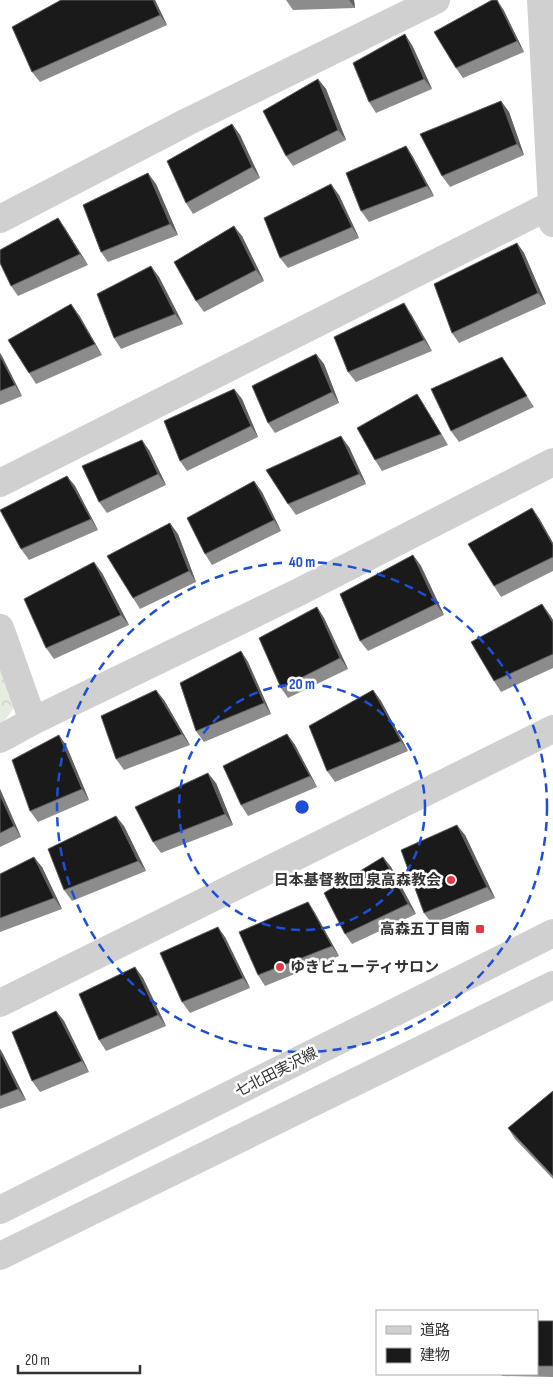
<svg xmlns="http://www.w3.org/2000/svg" width="553" height="1390" viewBox="0 0 553 1390" font-family="'Sofia Sans Condensed','Noto Sans JP',sans-serif">
	<style>
		.forest { fill: url(#forest-crowns) }
		.lines { fill: none; stroke-linecap: round; stroke-linejoin: round }
		.minor { stroke: #d0d0d0; stroke-width: 28 }
		.wall { fill: #8c8c8c }
		.shaded-wall { fill: #5f5f5f }
		.building { fill: #1a1a1a; stroke: #5f5f5f }
		.ring { fill: none; stroke: #1d4ed8; stroke-width: 2.5; stroke-dasharray: 9 6 }
		.poi-dot { fill: #e63946; stroke: #fff; stroke-width: 2 }
		.labels { text-anchor: middle; stroke-width: 5; stroke-linejoin: round; paint-order: stroke }
		.poi-label { font-size: 15px; font-weight: bold; fill: #333; stroke: #fff; text-anchor: end }
		.street-label { font-size: 15px; fill: #333; stroke: #fff }
		.centre { fill: #1d4ed8; stroke: #fff; stroke-width: 2.5 }
		.ring-label { font-size: 15px; text-anchor: middle; font-weight: bold; fill: #1d4ed8; stroke: #fff; stroke-width: 5; stroke-linejoin: round; paint-order: stroke }
	</style>
	<defs>
		<pattern id="forest-crowns" width="20" height="18" patternUnits="userSpaceOnUse" patternTransform="scale(1.25)"><rect width="20" height="18" fill="#e6ecdf"/><path d="M2 6a3 3 0 1 1 6 0M12 15a3 3 0 1 1 6 0" fill="none" stroke="#c6cbc0"/></pattern>
	</defs>
	<rect width="100%" height="100%" fill="#fff"/>
	<path class="forest" d="M0 660 16 705 0 727Z"/>
	<g class="lines">
		<path class="minor" d="M541 0 553 223
			M0 219 187 122 436 0
			M0 483 551 205
			M0 628 33 721
			M0 739 33 721 297 593 553 462
			M0 1003 553 729
			M0 1210 553 933
			M0 1256 553 985"/>
	</g>
	<path class="wall" d="M155 0 167 25 40 82 32 72Z
		M286 0H354L355 8 293 10Z
		M503 9 524 52 463 78 456 68Z
		M412 45 432 89 376 113 369 102Z
		M318 79 326 89 346 140 293 166 286 156Z
		M501 101 509 112 524 155 450 187 442 176Z
		M232 124 240 135 260 178 193 214 186 203Z
		M406 146 413 157 434 196 369 222 361 211Z
		M156 184 178 235 108 262 101 252Z
		M339 195 359 238 288 268 280 258Z
		M58 218 88 265 18 296 11 286Z
		M242 236 264 281 204 312 196 301Z
		M517 243 524 253 546 304 459 343 452 333Z
		M159 277 183 324 121 349 114 338Z
		M411 314 432 351 356 382 348 372Z
		M79 315 102 355 36 384 29 373Z
		M0 353 22 396 0 405Z
		M316 354 324 364 339 403 275 433 268 423Z
		M502 357 534 407 459 442 451 431Z
		M234 389 242 399 258 437 187 471 180 461Z
		M417 394 424 405 448 445 382 471 375 460Z
		M349 447 366 484 296 515 288 504Z
		M149 450 166 485 107 513 99 502Z
		M67 476 75 486 98 530 29 560 21 549Z
		M254 481 262 492 281 531 212 565 205 554Z
		M539 518 553 543V571L501 597 494 586Z
		M178 534 196 582 140 609 133 598Z
		M413 555 421 566 444 615 368 651 360 641Z
		M102 573 129 625 54 659 46 648Z
		M317 607 324 618 348 669 288 698 281 688Z
		M550 615 553 620V668L501 692 494 681Z
		M241 651 248 662 271 714 204 742 196 731Z
		M373 690 381 701 408 751 335 782 327 771Z
		M164 700 190 745 124 770 116 759Z
		M287 734 295 745 317 787 248 816 241 805Z
		M66 745 89 800 38 822 30 811Z
		M216 783 233 825 161 853 153 842Z
		M0 789 21 837 0 847Z
		M124 826 146 871 72 901 64 890Z
		M465 835 495 898 432 924 424 913Z
		M383 857 391 867 416 914 352 944 345 934Z
		M42 867 62 909 0 932V874Z
		M308 902 315 913 339 956 265 986 258 975Z
		M225 937 250 988 190 1013 182 1002Z
		M135 967 143 978 166 1026 106 1051 99 1040Z
		M56 1011 64 1021 89 1072 40 1092 32 1081Z
		M0 1049 3 1054 26 1100 0 1109Z
		M553 1091V1179L515 1139 508 1128Z
		M537 1321H553V1377L502 1376 501 1374H537Z"/>
	<path class="shaded-wall" d="M153 0H155L167 25 160 15Z
		M349 0H354L355 8Z
		M497 0 503 9 524 52 517 41Z
		M405 34 412 45 432 89 424 79Z
		M318 79 326 89 346 140 338 130Z
		M501 101 509 112 524 155 517 144Z
		M232 124 240 135 260 178 252 167Z
		M406 146 413 157 434 196 427 186Z
		M148 173 156 184 178 235 170 224Z
		M331 184 339 195 359 238 352 227Z
		M58 218 65 228 88 265 80 254Z
		M234 226 242 236 264 281 256 270Z
		M517 243 524 253 546 304 538 293Z
		M151 266 159 277 183 324 175 314Z
		M404 303 411 314 432 351 424 340Z
		M71 304 79 315 102 355 95 344Z
		M0 353 2 356 22 396 15 385 0 356Z
		M316 354 324 364 339 403 332 392Z
		M234 389 242 399 258 437 251 426Z
		M417 394 424 405 448 445 441 434Z
		M341 436 349 447 366 484 359 474Z
		M142 440 149 450 166 485 158 474Z
		M67 476 75 486 98 530 91 519Z
		M254 481 262 492 281 531 274 520Z
		M532 508 539 518 553 543V545Z
		M170 523 178 534 196 582 189 571Z
		M413 555 421 566 444 615 436 604Z
		M94 562 102 573 129 625 121 615Z
		M542 604 550 615 553 620V623Z
		M317 607 324 618 348 669 340 658Z
		M241 651 248 662 271 714 264 703Z
		M156 690 164 700 190 745 182 734Z
		M373 690 381 701 408 751 401 741Z
		M287 734 295 745 317 787 310 776Z
		M59 735 66 745 89 800 82 789Z
		M208 773 216 783 233 825 225 814Z
		M0 789 21 837 14 826 0 795Z
		M116 816 124 826 146 871 138 861Z
		M457 825 465 835 495 898 487 887Z
		M34 857 42 867 62 909 54 898Z
		M383 857 391 867 416 914 408 904Z
		M308 902 315 913 339 956 332 946Z
		M218 927 225 937 250 988 243 978Z
		M135 967 143 978 166 1026 158 1015Z
		M56 1011 64 1021 89 1072 82 1061Z
		M0 1049 3 1054 26 1100 18 1089 0 1052Z"/>
	<path class="building" d="M61 0H153L160 15 32 72 12 27Z
		M492 0H497L517 41 456 68 434 32Z
		M405 34 424 79 369 102 353 63Z
		M318 79 338 130 286 156 263 111Z
		M501 101 517 144 442 176 420 134Z
		M232 124 252 167 186 203 167 161Z
		M406 146 427 186 361 211 346 173Z
		M148 173 170 224 101 252 83 205Z
		M331 184 352 227 280 258 264 218Z
		M58 218 80 254 11 286 0 263V250Z
		M234 226 256 270 196 301 174 262Z
		M517 243 538 293 452 333 434 284Z
		M151 266 175 314 114 338 97 294Z
		M404 303 424 340 348 372 334 337Z
		M71 304 95 344 29 373 8 340Z
		M316 354 332 392 268 423 252 386Z
		M0 356 15 385 0 391Z
		M502 357 527 396 451 431 431 389Z
		M234 389 251 426 180 461 164 421Z
		M417 394 441 434 375 460 357 428Z
		M341 436 359 474 288 504 266 470Z
		M142 440 158 474 99 502 82 466Z
		M67 476 91 519 21 549 0 510Z
		M254 481 274 520 205 554 187 518Z
		M532 508 553 545V557L494 586 468 544Z
		M170 523 189 571 133 598 107 556Z
		M413 555 436 604 360 641 340 594Z
		M94 562 121 615 46 648 24 599Z
		M542 604 553 623V654L494 681 471 642Z
		M317 607 340 658 281 688 259 638Z
		M241 651 264 703 196 731 180 683Z
		M156 690 182 734 116 759 101 716Z
		M373 690 401 741 327 771 309 726Z
		M287 734 310 776 241 805 223 766Z
		M59 735 82 789 30 811 12 760Z
		M208 773 225 814 153 842 135 807Z
		M0 795 14 826 0 833Z
		M116 816 138 861 64 890 48 849Z
		M457 825 487 887 424 913 401 850Z
		M34 857 54 898 0 918V874Z
		M383 857 408 904 345 934 324 893Z
		M308 902 332 946 258 975 239 932Z
		M218 927 243 978 182 1002 160 953Z
		M135 967 158 1015 99 1040 79 994Z
		M56 1011 82 1061 32 1081 12 1032Z
		M0 1052 18 1089 0 1096Z
		M553 1091V1176L508 1128Z
		M537 1321H553V1366H537Z"/>
	<g class="ring">
		<circle cx="302" cy="807" r="123"/>
		<circle cx="302" cy="807" r="245"/>
	</g>
	<g class="poi-dot">
		<circle cx="451" cy="880" r="5"/>
		<rect x="475" y="924" width="10" height="10" rx="2.5"/>
		<circle cx="280" cy="967" r="5"/>
	</g>
	<g class="labels">
		<g class="poi-label">
			<text x="441" y="885">日本基督教団 泉高森教会</text>
			<text x="470" y="934">高森五丁目南</text>
			<text x="290" y="972" text-anchor="start">ゆきビューティサロン</text>
		</g>
		<g class="street-label">
			<text transform="translate(276 1072) rotate(-27)" y="5">七北田実沢線</text>
		</g>
	</g>
	<circle cx="302" cy="807" r="8" class="centre"/>
	<g class="ring-label">
		<text x="302" y="567">40 m</text>
		<text x="302" y="689">20 m</text>
	</g>
	<rect x="376" y="1310" width="162" height="65" fill="#ffffff" stroke="#adadad"/>
	<rect x="386" y="1326" width="25" height="8" fill="#d0d0d0" stroke="#adadad"/>
	<text x="420" y="1335" font-size="15" fill="#333333">道路</text>
	<rect x="386" y="1348" width="25" height="15" fill="#1a1a1a" stroke="#adadad"/>
	<text x="420" y="1360" font-size="15" fill="#333333">建物</text>
	<path d="M18 1365v8h122v-8" fill="none" stroke="#333333" stroke-width="2.5"/>
	<text x="25" y="1365" font-size="15" fill="#333333" stroke="#ffffff" stroke-width="4" paint-order="stroke">20 m</text>
</svg>
